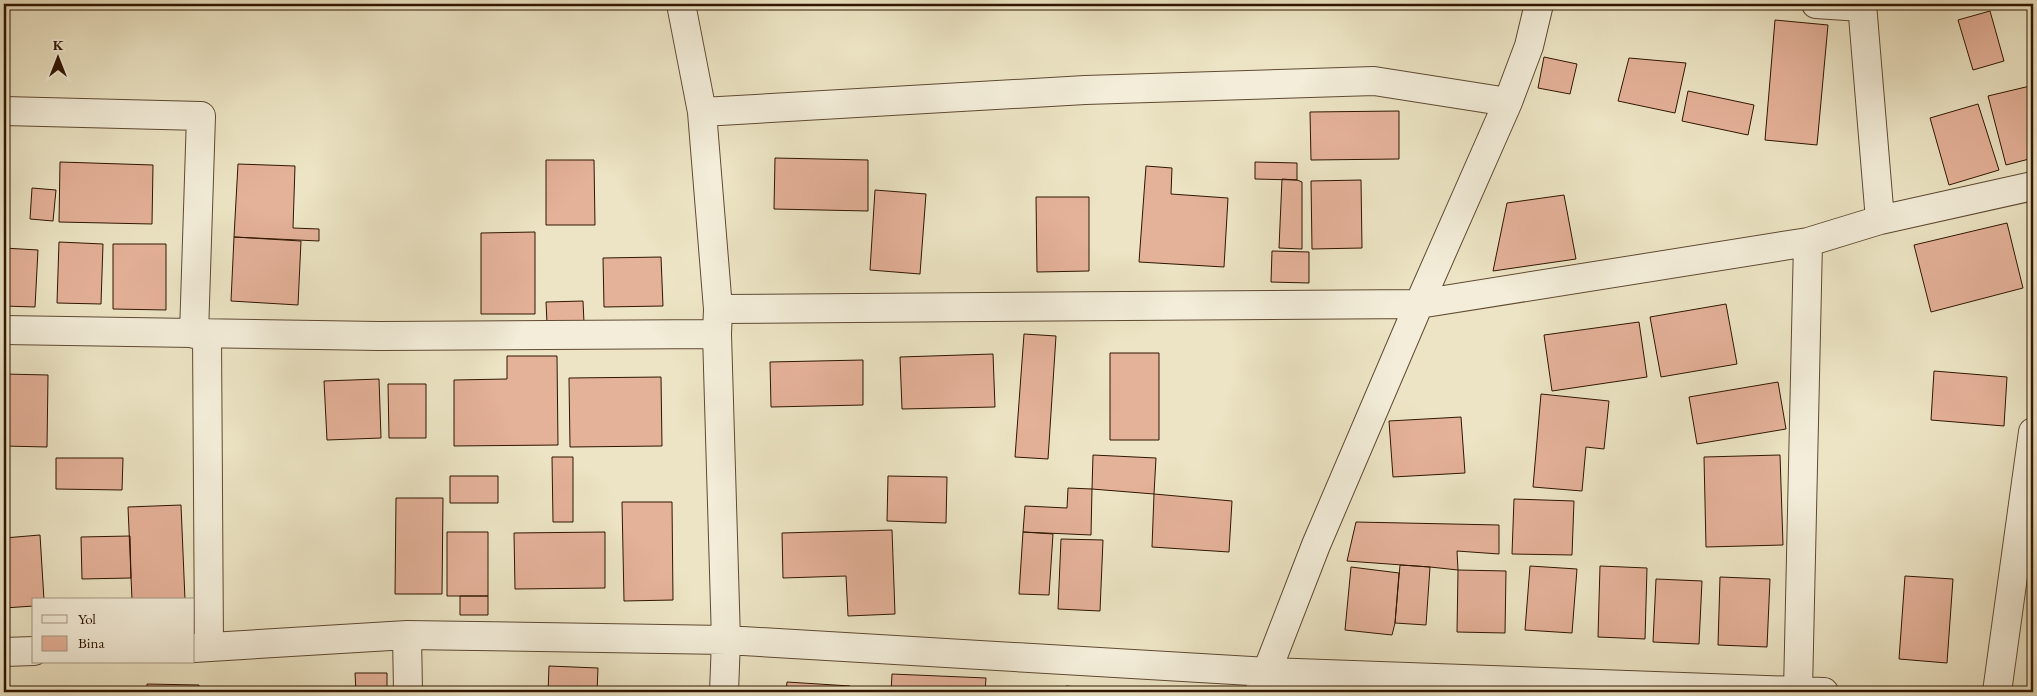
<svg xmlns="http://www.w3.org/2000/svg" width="2037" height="696" viewBox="0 0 2037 696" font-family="'EB Garamond',serif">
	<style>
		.building { fill: #e4b199; stroke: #301601 }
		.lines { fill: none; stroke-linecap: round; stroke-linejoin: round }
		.minor-casing { stroke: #5f4a32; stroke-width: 30 }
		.minor { stroke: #f3edd9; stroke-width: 28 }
	</style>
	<rect width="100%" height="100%" fill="#ece4c4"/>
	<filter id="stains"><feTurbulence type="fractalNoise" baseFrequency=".004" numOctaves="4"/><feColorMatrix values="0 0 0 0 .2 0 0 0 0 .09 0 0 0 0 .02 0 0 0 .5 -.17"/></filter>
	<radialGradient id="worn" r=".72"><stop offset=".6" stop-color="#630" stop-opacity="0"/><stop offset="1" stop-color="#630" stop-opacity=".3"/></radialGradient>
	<path class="building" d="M1990 11 2004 61 1973 70 1958 20Z
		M1775 20 1828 25 1817 145 1765 140Z
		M1544 57 1577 64 1570 94 1538 88Z
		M1629 58 1686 63 1675 113 1618 101Z
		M2030 86 2033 97V158L2006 165 1988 96Z
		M1688 91 1754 105 1748 135 1682 121Z
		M1978 104 1999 170 1949 185 1930 118Z
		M1399 111V159L1311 160 1310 112Z
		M775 158 868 160V211L774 209Z
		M546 160H594L595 225H546Z
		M60 162 153 165 152 224 59 222Z
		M1255 162 1297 163V180L1255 179Z
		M238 164 295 166 293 228 319 229V241L234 237Z
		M1146 166 1172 168 1171 194 1228 198 1224 267 1139 262Z
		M1282 179 1297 180 1302 182V249L1279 248Z
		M1361 180 1362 248 1312 249 1311 181Z
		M32 188 56 190 53 221 30 219Z
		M875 190 926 194 920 274 870 270Z
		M1564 195 1576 259 1493 271 1507 203Z
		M1036 197H1089V271L1037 272Z
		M2007 223 2023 288 1931 312 1914 245Z
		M535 232V314H481V233Z
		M234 237 301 241 298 305 231 301Z
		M59 242 103 244 101 304 57 303Z
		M113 244H166V310L113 309Z
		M4 248 38 250 35 307 4 306Z
		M1272 251 1309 252V283L1271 282Z
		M661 257 663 306 604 307 603 258Z
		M583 301 584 323 547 324 546 302Z
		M1726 304 1737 364 1661 377 1650 317Z
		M1639 322 1647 377 1552 391 1544 335Z
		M1024 334 1056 336 1048 459 1015 457Z
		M1110 353H1159V440H1110Z
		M993 354 995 407 902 409 900 357Z
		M507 356H557L558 445 454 446V380L507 379Z
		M863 360V405L771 407 770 362Z
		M1934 371 2007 377 2004 426 1931 420Z
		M4 374 48 375 47 447 4 446Z
		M661 377 662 446 570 447 569 378Z
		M379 379 381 438 327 440 324 381Z
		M1778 382 1786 429 1697 444 1689 397Z
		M388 384H426V438H389Z
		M1541 394 1609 401 1604 449 1586 447 1582 491 1533 487Z
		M1461 417 1465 473 1393 477 1389 421Z
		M1093 455 1156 458 1154 494 1092 489Z
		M1780 455 1783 545 1706 547 1704 457Z
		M552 457H573V522H553Z
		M56 458H123L122 490 56 489Z
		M450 476H498V503H450Z
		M888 476 947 477 946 523 887 521Z
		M1068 488 1092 489 1091 535 1023 532 1025 506 1067 508Z
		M4 491H9V521H4Z
		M1154 494 1232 501 1229 552 1152 547Z
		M396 498H443L442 594H395Z
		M1514 499 1574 501 1572 555 1512 554Z
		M622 502H672L673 600 624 601Z
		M181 505 185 600H132L128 507Z
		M1356 522 1499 525V554L1457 551 1458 570 1430 567 1347 561Z
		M892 530 895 614 848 616 846 576 783 578 782 533Z
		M447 532H488V596H447Z
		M605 532V588L515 589 514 533Z
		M1023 532 1053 534 1049 595 1019 594Z
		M40 535 44 600H34V606L4 608V538Z
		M130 536 131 578 82 579 81 537Z
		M1061 539 1103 540 1100 611 1058 609Z
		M1400 565 1430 567 1426 625 1395 623Z
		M1530 566 1577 569 1572 633 1525 630Z
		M1600 566 1647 568 1645 639 1598 637Z
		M1351 567 1399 573 1395 623 1392 635 1345 630Z
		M1458 570 1506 571 1505 633 1457 632Z
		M1905 576 1953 579 1947 663 1899 659Z
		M1720 577 1770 579 1767 647 1718 645Z
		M1656 579 1702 581 1699 644 1653 642Z
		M460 596H488V615H460Z
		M549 666 598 668 597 692H548Z
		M355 673H387V692H356Z
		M892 674 986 678 985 692H891Z
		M787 682 850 686V692H786Z
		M147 684 199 685V692H147Z
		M1066 686 1117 690V692H1065Z"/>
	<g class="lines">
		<g class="minor-casing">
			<path id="minor" d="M681 4 702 112 718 309 717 334 726 640 724 692
				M1816 4 1861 7
				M1862 4 1880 220
				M4 111 201 116 194 334
				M702 112 1085 90 1374 81 1508 102
				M718 309 1419 304 1808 242 1880 220 2033 186
				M4 330 379 336 717 334
				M207 334 209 647
				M407 635 408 692
				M194 648 407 635 726 640 1268 672 1824 692
				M4 652 34 651
				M1798 691 1808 242
				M1259 692 1316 545 1419 304 1508 102 1529 46 1539 4
				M1997 692 2033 432"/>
		</g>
		<use href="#minor" class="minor"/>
	</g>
	<rect width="2037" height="696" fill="none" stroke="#ece4c4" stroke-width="20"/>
	<rect x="5" y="5" width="2027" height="686" fill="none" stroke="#301601" stroke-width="2.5"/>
	<rect x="10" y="10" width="2017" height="676" fill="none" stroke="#301601"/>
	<rect x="32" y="598" width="162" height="65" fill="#f3edd9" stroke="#a59783"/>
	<rect x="42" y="615" width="25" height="8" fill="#f3edd9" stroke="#a59783"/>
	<text x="78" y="624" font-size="15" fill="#301601">Yol</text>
	<rect x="42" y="636" width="25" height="15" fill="#e4b199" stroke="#a59783"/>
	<text x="78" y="648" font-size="15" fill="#301601">Bina</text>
	<g transform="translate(58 58)" stroke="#f3edd9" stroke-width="4" paint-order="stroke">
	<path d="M0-4L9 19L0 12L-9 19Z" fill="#301601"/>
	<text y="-8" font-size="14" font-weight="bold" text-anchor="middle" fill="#301601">K</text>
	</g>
	<rect width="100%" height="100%" filter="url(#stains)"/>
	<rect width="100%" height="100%" fill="url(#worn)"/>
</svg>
